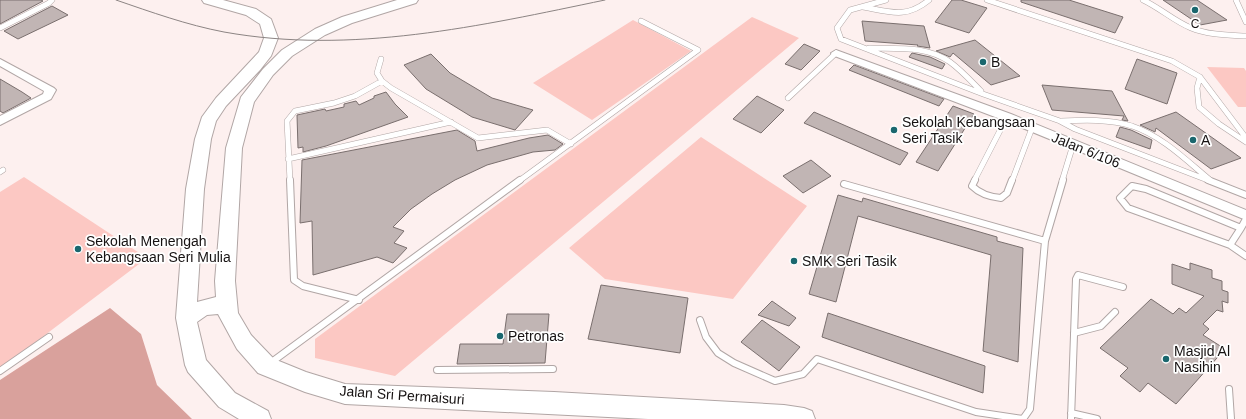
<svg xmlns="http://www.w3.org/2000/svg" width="1246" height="419" viewBox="0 0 1246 419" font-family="Arial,sans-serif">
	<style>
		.green { fill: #fcc8c3 }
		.forest { fill: #d9a19c }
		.building { fill: #c1b5b4; stroke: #7a6f6e }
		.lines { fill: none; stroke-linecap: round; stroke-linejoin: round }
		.service-far1-casing { stroke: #b1a6a5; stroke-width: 6 }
		.service-casing { stroke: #b1a6a5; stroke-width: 8 }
		.minor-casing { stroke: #b1a6a5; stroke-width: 2 }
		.secondary-casing { stroke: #b1a6a5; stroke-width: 2 }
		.service-far1 { stroke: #fff; stroke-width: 5 }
		.service { stroke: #fff; stroke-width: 6 }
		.minor { fill: #fff; fill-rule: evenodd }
		.secondary { fill: #fff; fill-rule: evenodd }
		.tram { stroke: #8c8483; stroke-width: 1 }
		.poi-dot { fill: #1a676e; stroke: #fff; stroke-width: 1.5 }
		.labels { text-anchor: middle; stroke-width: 3.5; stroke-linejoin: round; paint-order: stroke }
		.far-poi-label { font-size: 12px; fill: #161212; stroke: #fff }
		.poi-label { font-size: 14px; fill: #161212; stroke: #fff; text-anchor: start }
		.street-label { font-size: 14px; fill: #161212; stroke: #fff }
	</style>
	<rect width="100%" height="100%" fill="#fdf0ef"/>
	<path class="green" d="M752 17 799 38 395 376 315 358V339Z
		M633 20 691 51 592 120 533 83Z
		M1207 67 1244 68 1246 71V107H1238Z
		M701 137 807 206 733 299 605 279 569 248Z
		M24 177 147 258 0 369V192Z"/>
	<path class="forest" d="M110 308 141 334 157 385 192 419H0V380Z"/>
	<path class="building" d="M0 0H41L43 1 0 24Z
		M952 0H961L987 8 969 33 935 22Z
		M1021 0H1069L1123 17 1115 33 1021 2Z
		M1163 0H1197L1227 20 1200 25Z
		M52 6 68 15 18 39 4 31Z
		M862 21 924 26 930 48 917 46 918 45 865 41Z
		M975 40 1020 76 991 85 953 53 950 57 936 51Z
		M804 44 820 51 801 70 785 64Z
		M912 53 930 57 945 64 942 69 909 57Z
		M431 54 450 73 492 98 533 110 515 130 472 117 426 89 404 65Z
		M1137 59 1177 73 1167 104 1125 89Z
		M854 65 944 99 939 106 849 70Z
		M0 79 22 92 31 98 3 113 0 111Z
		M1042 85 1112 91 1128 121 1122 120 1124 116 1052 110Z
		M386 92 395 104 408 117 326 146 303 152V147L298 148 297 115 325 109 326 111 344 107V104L356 101 359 105 374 98V96Z
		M757 96 784 110 761 133 733 119Z
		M953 106 974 114 938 171 916 162Z
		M814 112 908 153 900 165 804 123Z
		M1176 112 1241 158 1211 169 1156 128 1155 132 1140 125Z
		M1120 127 1131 130 1152 140 1150 149 1116 137Z
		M457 130 475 141 477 151 529 138 548 135 563 144 555 150 533 152 487 165 455 180 432 194 411 209 393 227 404 231 394 243 407 248 393 263 377 257 313 275 312 221 300 223 302 160Z
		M811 160 831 176 803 193 783 176Z
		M838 195 862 202 863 198 997 237V241L1023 248 1018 362 983 351 991 255 858 216 836 302 809 294Z
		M1190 263 1212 270V278L1222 281V290L1228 292V303L1222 301 1223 312 1217 310 1203 324 1209 329 1203 335 1225 349 1176 404 1148 383 1140 392 1120 376 1128 368 1100 348 1151 299 1173 314 1179 308 1186 313 1204 296 1172 284V264L1190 270Z
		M601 285 688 298 680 353 588 339Z
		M772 301 796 318 789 326 758 315Z
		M828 313 985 366 983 393 822 337Z
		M507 314H549L545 363 457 364 460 344H503Z
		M762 320 800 347 779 371 741 342Z"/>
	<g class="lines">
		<g class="service-far1-casing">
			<path id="service-far1" d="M886 0 850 10 837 28 841 39 983 94 1060 121 1075 129 1210 181
				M987 0 1172 61 1200 77 1246 138
				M1143 0C1160 8 1174 21 1191 28 1208 35 1228 35 1246 36
				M1236 0 1246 22
				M863 7C890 12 906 19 929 0
				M0 28 49 3 52 0
				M869 48C896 49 926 45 950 62 961 70 971 81 981 91
				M381 59 377 73 382 81 391 88 478 138 547 130 571 144
				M1200 77 1197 88 1199 107 1219 124 1246 142
				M788 98 836 53
				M1061 121C1084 120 1109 119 1132 126 1162 136 1186 160 1210 180
				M288 159 451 122
				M0 172 3 170
				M290 181 287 121 295 111 334 103 355 96 382 81
				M519 181 698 50 641 21
				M974 181 1007 117
				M1012 181 1032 128
				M1062 181 1073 145"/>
		</g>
		<g class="service-casing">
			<path id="service" d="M290 180 294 280 303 286 359 300
				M975 180 972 186C980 194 990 197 1001 198L1007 193 1012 180
				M1208 180 1246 195
				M844 184 1045 241
				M1132 186 1146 189 1241 228 1230 245 1128 208 1120 198Z
				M1241 228 1246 219
				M1230 245 1246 256
				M700 320 706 337 718 353 734 363 775 381 803 374 817 359 976 412 1023 419 1030 409 1045 241 1063 180
				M1074 333 1101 326 1115 312
				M269 364 520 180
				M437 370 553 369
				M0 371 49 337
				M1229 389 1231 419
				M1071 413 1097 419
				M1071 419 1076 279 1078 275 1123 287"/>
		</g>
		<g class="minor-casing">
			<path id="minor" d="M836 50 1011 114 1246 210V220L1003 120 832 55 831 53Z
				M0 59 54 88 56 90 51 99 0 125V116L43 94 44 91 0 66Z"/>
		</g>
		<g class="secondary-casing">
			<path id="secondary" d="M202 0H223L256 9 271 19 278 38 271 56 260 70 226 106 216 121 211 139 204 189 197 302 216 297 215 281 226 148 241 97 263 69 282 50 315 29 342 17 397 0H418L416 3 352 23 325 35 292 56 273 75 254 102 242 148 235 281 238 313 251 335 274 359 306 372 345 384 554 392 784 405 804 408 812 411 815 419H648L345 404 305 392 258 373 237 349 218 314 207 315 197 322 206 360 235 393 268 411 271 419H239L219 407 188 372 185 365 176 318 186 189 195 139 202 117 216 98 259 52 264 38 260 24 246 15 204 3Z"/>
		</g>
		<use href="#service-far1" class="service-far1"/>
		<use href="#service" class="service"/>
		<use href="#minor" class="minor"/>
		<use href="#secondary" class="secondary"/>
		<path class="tram" d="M116 0C151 12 187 25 224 32 352 55 480 26 605 0"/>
	</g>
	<g class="poi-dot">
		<circle cx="1195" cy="10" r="4"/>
		<circle cx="983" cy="62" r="4"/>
		<circle cx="894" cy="130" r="4"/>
		<circle cx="1193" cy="140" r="4"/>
		<circle cx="78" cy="249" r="4"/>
		<circle cx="794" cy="261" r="4"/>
		<circle cx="500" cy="336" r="4"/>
		<circle cx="1166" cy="359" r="4"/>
	</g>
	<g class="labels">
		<g class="far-poi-label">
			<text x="1195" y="28">C</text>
		</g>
		<g class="poi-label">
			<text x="991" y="67">B</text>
			<text x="902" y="127">Sekolah Kebangsaan<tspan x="902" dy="16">Seri Tasik</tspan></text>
			<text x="1201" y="145">A</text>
			<text x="86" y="246">Sekolah Menengah<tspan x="86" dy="16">Kebangsaan Seri Mulia</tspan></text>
			<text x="802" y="266">SMK Seri Tasik</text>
			<text x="508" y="341">Petronas</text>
			<text x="1174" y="356">Masjid Al<tspan x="1174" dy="16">Nasihin</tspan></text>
		</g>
		<g class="street-label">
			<text transform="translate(1086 150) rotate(22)" y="5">Jalan 6/106</text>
			<text transform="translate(402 395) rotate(4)" y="5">Jalan Sri Permaisuri</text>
		</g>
	</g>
</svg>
